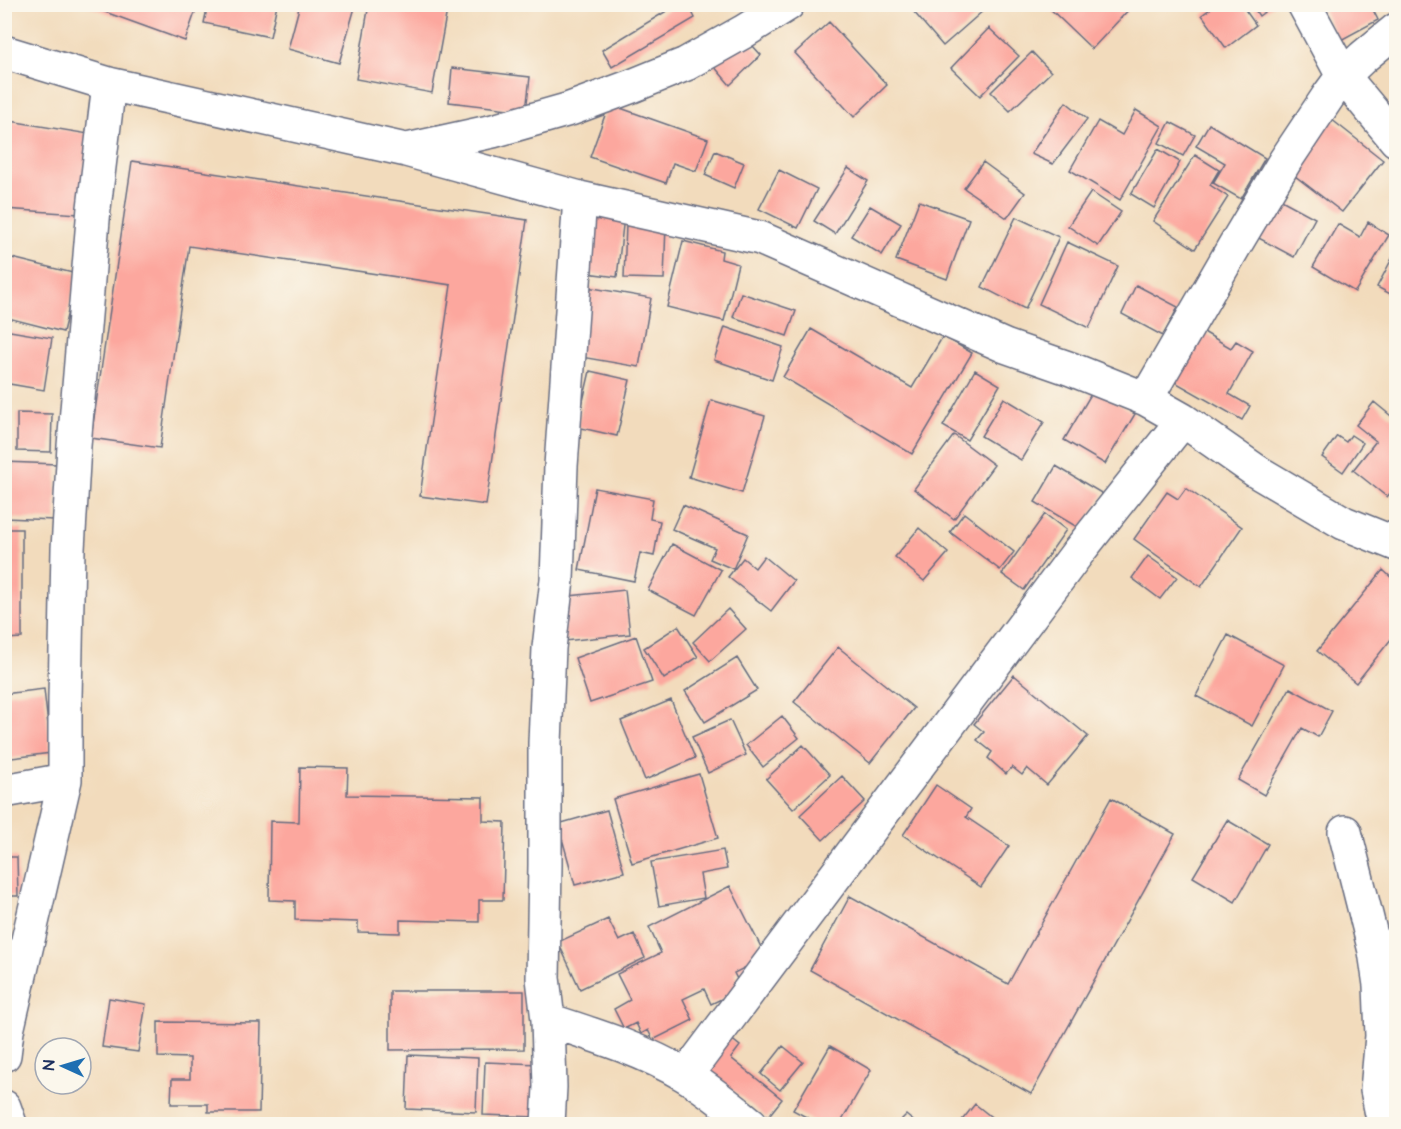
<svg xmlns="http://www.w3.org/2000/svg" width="1401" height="1129" viewBox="0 0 1401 1129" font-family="'Architects Daughter',sans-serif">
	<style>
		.building { fill: #fca79e }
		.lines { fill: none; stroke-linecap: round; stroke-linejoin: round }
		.minor-casing { stroke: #666b7f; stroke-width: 36 }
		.minor { stroke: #fff; stroke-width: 33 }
	</style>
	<rect width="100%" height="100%" fill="#fbf7ec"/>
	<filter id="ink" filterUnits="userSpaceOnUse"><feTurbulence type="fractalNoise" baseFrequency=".0167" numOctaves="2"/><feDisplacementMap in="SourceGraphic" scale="12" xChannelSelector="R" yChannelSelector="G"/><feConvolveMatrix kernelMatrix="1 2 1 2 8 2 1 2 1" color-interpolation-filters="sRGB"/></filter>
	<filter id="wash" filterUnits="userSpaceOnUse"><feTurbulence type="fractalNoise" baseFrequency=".008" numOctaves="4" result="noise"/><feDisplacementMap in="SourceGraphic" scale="24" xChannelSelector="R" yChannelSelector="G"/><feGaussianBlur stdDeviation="1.35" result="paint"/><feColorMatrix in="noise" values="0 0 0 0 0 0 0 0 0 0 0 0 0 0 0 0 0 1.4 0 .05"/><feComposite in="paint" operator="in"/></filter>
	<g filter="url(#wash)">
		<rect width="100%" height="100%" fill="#f2dbbc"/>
		<g id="blocks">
			<path class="building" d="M83 4H198L185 41Z
				M208 4H277L270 37 204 23Z
				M300 4H356L339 63 288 49Z
				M369 4H413L447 10 432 93 356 79Z
				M678 4H688L695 18 612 67 602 50Z
				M907 4H979L984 10 943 46Z
				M1045 4H1134L1092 49Z
				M1217 4H1241L1256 25 1226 48 1202 15Z
				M1251 4H1275L1259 16Z
				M1320 4H1370L1378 20 1339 41Z
				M829 22 887 85 854 117 795 53Z
				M989 28 1019 56 980 96 951 68Z
				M744 36 761 55 730 85 713 65Z
				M1032 52 1051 72 1010 111 991 92Z
				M452 68 530 77 526 111 449 102Z
				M1066 102 1087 119 1053 164 1031 154Z
				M609 104 708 139 696 171 673 163 666 183 590 157Z
				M1136 110 1162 126 1120 200 1070 170 1098 121 1122 135Z
				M1331 119 1383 160 1342 212 1290 172Z
				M4 120 89 134 79 214 4 209Z
				M1170 122 1195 135 1183 156 1159 143Z
				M1209 124 1265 158 1241 199 1213 183 1225 163 1196 146Z
				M1158 149 1180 162 1154 208 1131 194Z
				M715 151 744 163 734 188 705 175Z
				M1195 155 1219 170 1210 185 1228 197 1195 249 1153 221Z
				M132 161 527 220 486 505 420 496 451 285 189 246 160 448 91 438Z
				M983 162 1025 193 1007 218 964 188Z
				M848 168 868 181 835 234 814 221Z
				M779 170 817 189 798 228 759 209Z
				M1091 192 1121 212 1098 246 1068 226Z
				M1274 196 1315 218 1294 257 1253 235Z
				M919 201 969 219 947 279 896 260Z
				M870 206 901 224 882 255 851 236Z
				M594 214 624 217 617 277 587 273Z
				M1016 217 1059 237 1025 309 982 287Z
				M1368 222 1389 235 1355 292 1313 267 1338 224 1360 237Z
				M626 224 666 225 664 279 624 278Z
				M683 241 722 251 721 259 738 264 724 321 667 307Z
				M1067 242 1118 266 1089 328 1039 304Z
				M1396 251V297L1377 287Z
				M4 256 77 274 63 332 4 317Z
				M1136 285 1178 307 1163 336 1122 314Z
				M587 287 651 298 639 367 575 356Z
				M741 293 796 311 787 336 733 317Z
				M725 327 783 347 772 380 714 360Z
				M811 329 912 388 943 336 972 353 912 454 783 377Z
				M4 330 52 338 44 390 4 383Z
				M1202 331 1231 348 1236 341 1253 351 1229 394 1250 406 1242 420 1175 382Z
				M975 370 1000 385 967 440 943 426Z
				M590 371 630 380 617 436 577 427Z
				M1094 389 1135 414 1105 464 1064 440Z
				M1004 398 1044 422 1021 460 981 436Z
				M711 400 765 416 742 493 689 477Z
				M1374 402 1396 420V486L1387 497 1353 470 1376 441 1356 425Z
				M17 413 52 414 51 452 17 451Z
				M954 435 994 465 954 519 914 489Z
				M1351 435 1363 443 1343 472 1322 457 1337 436 1346 442Z
				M4 462 57 464 55 520 4 518Z
				M1056 466 1103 494 1082 530 1035 502Z
				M595 488 653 499 650 519 660 521 654 556 640 553 634 581 579 570Z
				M1186 488 1242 527 1201 587 1134 539 1167 492 1178 499Z
				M683 505 748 534 733 569 710 559 715 548 672 529Z
				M964 513 1014 552 1000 570 950 532Z
				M1045 514 1066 530 1024 590 1002 574Z
				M919 528 948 553 924 581 895 557Z
				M4 529H22V638L4 639Z
				M672 544 721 570 696 615 648 590Z
				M764 556 794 581 771 611 728 577 743 558 755 568Z
				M1148 556 1177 577 1160 599 1132 578Z
				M1383 570 1396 582V633L1356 683 1317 651Z
				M625 590 630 634 565 641 560 597Z
				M728 609 746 629 710 661 693 642Z
				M678 626 698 657 664 679 644 648Z
				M1228 635 1284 665 1252 726 1196 696Z
				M636 636 652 682 590 703 575 658Z
				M838 647 914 708 870 763 794 702Z
				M737 658 757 690 705 722 685 691Z
				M1014 675 1088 736 1047 785 1027 768 1022 775 1012 767 1006 774 988 758 992 752 977 740 984 732 974 724Z
				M1290 688 1332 711 1318 737 1302 728 1264 795 1238 780Z
				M44 689 51 753 4 759V694Z
				M671 700 695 758 645 780 621 721Z
				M782 716 799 738 763 767 746 745Z
				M730 720 746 755 708 773 692 737Z
				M803 745 830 775 793 809 766 779Z
				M300 767 348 768 347 795 483 797V821L505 822 503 900H479V922L400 920V933L358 932V922L295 920V901L269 900 270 821 299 822Z
				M699 774 718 838 632 863 613 799Z
				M842 776 865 801 823 840 800 815Z
				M936 785 971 809 966 817 1009 846 981 887 903 835Z
				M1111 798 1175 834 1031 1094 810 970 850 896 1008 984Z
				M607 810 624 872 575 885 558 824Z
				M1227 820 1268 844 1235 902 1193 877Z
				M723 850 727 869 700 874 704 898 659 906 651 862Z
				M4 857H17L18 896H4Z
				M730 886 766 957 734 973 742 989 711 1004 704 989 683 999 693 1020 653 1040 648 1030 641 1034 636 1023 624 1029 614 1009 630 1000 617 974 661 953 649 927Z
				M608 919 619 941 634 934 645 958 580 989 558 942Z
				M390 991H524V1049L390 1050Z
				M109 998 146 1004 138 1052 102 1047Z
				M158 1022 261 1023 259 1112H208V1104H171L172 1079H190V1058L158 1057Z
				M725 1034 740 1046 731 1058 782 1099 767 1118 701 1064Z
				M783 1046 803 1062 780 1090 761 1074Z
				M830 1046 871 1070 840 1124H819L793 1110Z
				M408 1055 478 1058 476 1112 406 1109Z
				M485 1062 539 1064 538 1117 483 1115Z
				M975 1104 1000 1124H959Z
				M906 1115 917 1124H897Z"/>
		</g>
	</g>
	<g filter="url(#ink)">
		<use href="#blocks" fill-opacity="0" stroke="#666b7f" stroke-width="1.5"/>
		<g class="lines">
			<g class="minor-casing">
				<path id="minor" d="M1304 4 1343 76 1396 140
					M4 52 109 84 406 150 580 198 760 238 1005 346 1071 369 1146 399 1183 420 1256 471 1344 523 1396 544
					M411 149 493 131 570 109 632 86 686 64 743 32 788 4
					M1146 399 1235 245 1285 161 1329 95 1343 76 1363 57 1396 30
					M4 791 65 780
					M1345 832 1375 951 1380 985 1382 1036 1377 1090 1384 1124
					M548 1020C594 1035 643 1050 685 1075 707 1088 731 1108 751 1124
					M4 1055 7 1031 65 780V698L68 549 74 446 94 208 109 84
					M686 1075 1079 551 1183 420
					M4 1107 10 1124
					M548 1124 550 1087 548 1020 543 978 545 865V743L549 648 557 580 561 466 580 198"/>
			</g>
			<use href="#minor" class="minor"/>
		</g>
	</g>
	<rect width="1401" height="1129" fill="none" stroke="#fbf7ec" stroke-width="24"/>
	<g transform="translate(63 1066) rotate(274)"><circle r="28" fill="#fbf7ec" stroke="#a1a7b3" stroke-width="1.5"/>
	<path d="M0-4.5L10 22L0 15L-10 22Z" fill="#1f6fb2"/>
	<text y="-9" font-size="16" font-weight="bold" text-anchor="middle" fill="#1b2f5e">N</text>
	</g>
</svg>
